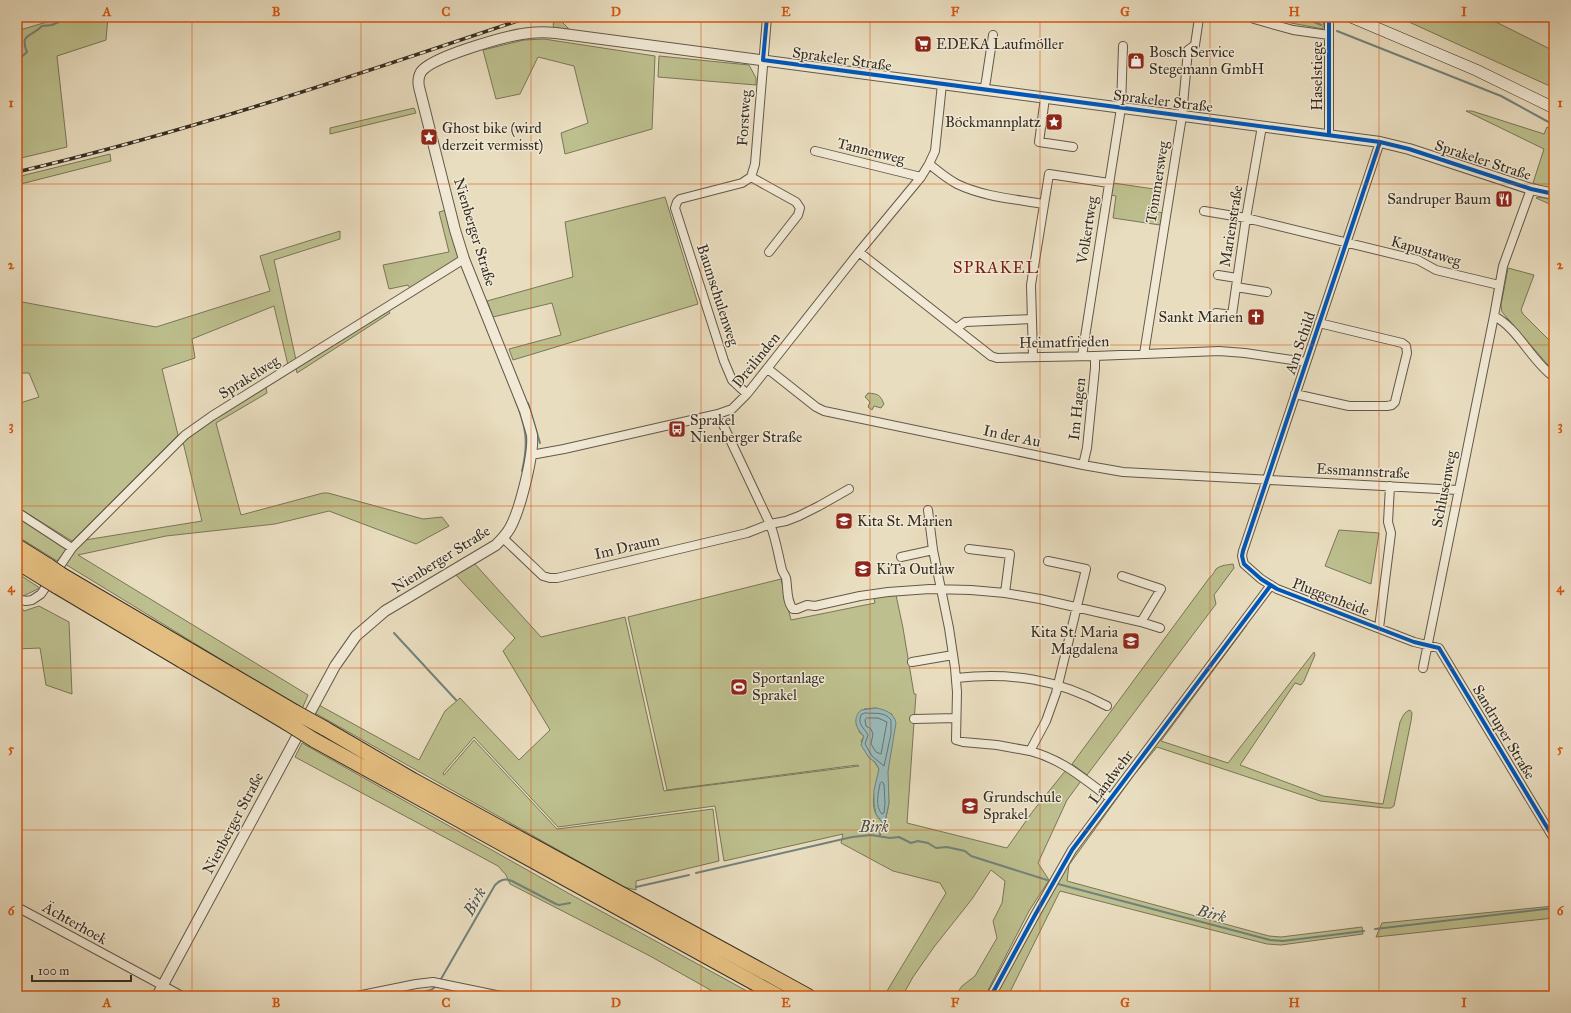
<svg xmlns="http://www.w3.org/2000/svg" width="1571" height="1013" viewBox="0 0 1571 1013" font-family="'IM FELL Great Primer',serif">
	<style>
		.green { fill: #bdbf8e; stroke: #797658; fill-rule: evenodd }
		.water { fill: #9ababa; stroke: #72827d }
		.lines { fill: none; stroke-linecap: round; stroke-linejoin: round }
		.shore { stroke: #68746e; stroke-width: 1 }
		.stream { stroke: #72827d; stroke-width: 2 }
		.minor-casing { stroke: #625949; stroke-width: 10 }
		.tertiary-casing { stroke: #625949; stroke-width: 12 }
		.secondary-casing { stroke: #352d22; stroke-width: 12 }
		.motorway-casing { stroke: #352d22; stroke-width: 16 }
		.minor { stroke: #f1e9d5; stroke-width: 8 }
		.tertiary { stroke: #f1e9d5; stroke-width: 10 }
		.secondary { stroke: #f1e9d5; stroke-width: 11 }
		.motorway { stroke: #e4be80; stroke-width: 14 }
		.rail-casing { stroke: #352d22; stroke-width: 3.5 }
		.rail { stroke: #f1e9d5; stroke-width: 2; stroke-dasharray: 6; stroke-linecap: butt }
		.motorway-bridge-casing { stroke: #352d22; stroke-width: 16; stroke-linecap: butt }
		.motorway-bridge { stroke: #e4be80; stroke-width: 14 }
		.quiet { stroke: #3e96d5; stroke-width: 3; stroke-dasharray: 6 3; stroke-linecap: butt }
		.cycleway-casing { stroke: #f1e9d5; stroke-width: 6 }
		.cycleway { stroke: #0057b8; stroke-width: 4 }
		.grid { fill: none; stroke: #d6550e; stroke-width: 1; stroke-opacity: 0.55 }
		.labels { text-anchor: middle; stroke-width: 3; stroke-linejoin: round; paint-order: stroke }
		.poi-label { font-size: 15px; fill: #352d22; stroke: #f1e9d5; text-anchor: start }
		.street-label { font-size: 15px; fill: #352d22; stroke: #f1e9d5 }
		.water-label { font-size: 16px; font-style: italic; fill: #4e5048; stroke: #f1e9d5 }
		.quarter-label { font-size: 17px; letter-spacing: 1px; fill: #7a1f14; stroke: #f1e9d5 }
		.neatline { fill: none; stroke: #d6550e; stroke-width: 1.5 }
		.grid-label { font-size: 13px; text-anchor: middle; font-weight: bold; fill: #d6550e }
	</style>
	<rect width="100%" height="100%" fill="#e9ddbf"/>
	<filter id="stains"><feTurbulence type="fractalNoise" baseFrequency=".005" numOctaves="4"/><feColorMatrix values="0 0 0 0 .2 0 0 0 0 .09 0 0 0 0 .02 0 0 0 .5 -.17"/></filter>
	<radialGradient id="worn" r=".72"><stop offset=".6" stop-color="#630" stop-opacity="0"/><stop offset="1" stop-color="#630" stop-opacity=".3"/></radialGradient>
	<path class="green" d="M63 17H108L106 40 57 56 67 147 17 159V31Z
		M1275 17H1324L1323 29 1291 23Z
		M1398 17H1486L1554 51V88Z
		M556 20H560L569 29 554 28 553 24Z
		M544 39 655 56 652 129 565 154 561 133 588 123 574 66 538 57 520 94 496 99 483 50 524 40Z
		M659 56 749 65 756 78V85L658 77Z
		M414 108 416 113 330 134V128Z
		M1466 111H1472L1544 134 1547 127 1554 130V188L1545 187 1533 183 1544 149Z
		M110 154 111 161 17 185V177Z
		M1113 183 1161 190 1158 212 1163 213 1160 225 1113 218 1116 196 1111 195Z
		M665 197 698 304 513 360 509 349 561 335 552 303 493 317 487 301 573 277 565 222Z
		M1538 197 1554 200V206L1536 198Z
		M446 210 460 258 411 290 408 285 389 289 383 265 449 252 439 212Z
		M340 231V239L274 260 296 360 288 365 274 306 192 339 195 358 162 369 178 435 72 541 17 507V404L39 397 29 373H21L17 376V301L156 327 270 291 260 256Z
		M1508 268 1534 275 1521 310 1523 314 1554 345V372L1502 312 1501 305Z
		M388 310 390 313 297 373 296 368Z
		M266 387 267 393 216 423 241 515 323 493H328L423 519 442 517 449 526 416 544 329 511 275 524 166 536 78 555 308 695 302 709 65 564 75 549 85 540 202 521 183 442 214 420Z
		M868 393C879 394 880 395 884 404L881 408 874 406 872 410 868 407 870 402 865 397Z
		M17 516 67 549 57 561 17 536Z
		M1339 530 1379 533 1371 584 1325 566Z
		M474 563 541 637 625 617 664 791 859 766 857 765 667 790 628 617 781 579 791 620 875 603 874 598 896 595 903 628 914 694H916L907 823 1007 848 1033 811 1066 770 1081 781 1067 800 1038 863 1049 880 1029 911 985 996H955L962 986 975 976 997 938 993 921 1002 903 1005 881 991 870 972 899 934 947 913 977 904 993 900 996H890L887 991 946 893 940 883 893 871 841 843 843 834 724 861 715 806 558 827 474 737 443 773 444 775 474 740 557 829 713 809 719 861 636 881V890L624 887 313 712 317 704 419 760 445 711 460 698 519 760 550 730 503 651 515 638 455 574ZM876 708 892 714 887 778 889 803 886 818 882 822C866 808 877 786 879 769L861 741 864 736 860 733 856 724 864 709Z
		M1233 564 1234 568 1214 595 1216 604 1087 775 1072 764 1210 577C1213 575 1214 572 1216 569 1221 565 1227 565 1233 564Z
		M17 573 40 588 21 597 17 595Z
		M17 602 24 611 39 606 69 622 72 694 46 685 40 648 17 649Z
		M1245 624 1247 625 1161 741 1228 763 1314 652 1315 655 1304 681 1301 685 1295 683 1240 765 1323 796 1383 804 1400 722C1403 716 1404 712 1410 710L1412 713 1411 721 1394 806 1391 808H1385L1320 801 1157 747 1134 775 1069 865 1067 881 1269 936 1281 937 1362 927 1363 934 1281 945 1267 944 1060 891 1008 996H994L1063 868Z
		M302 743 568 893 756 996H721L650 956 510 884 506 875 498 866 295 757Z
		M1554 906V918L1376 937 1382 923Z"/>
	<path class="water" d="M876 708C886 710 894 713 896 723L888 771 889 803 885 821 882 822 876 814 874 803V790L879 769 875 762 869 758 861 745 864 736C856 729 852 718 861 710Z"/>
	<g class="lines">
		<path class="shore" d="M865 713C875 714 884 711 891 720V734L884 766 872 756 865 744 868 735C864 727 857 725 861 715Z
			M867 718H878L887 722 881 754 876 752 871 744 873 734 871 729 866 726 865 720Z
			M882 782 884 784 885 803 884 813 882 814C875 807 878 793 880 784Z"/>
		<path class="stream" d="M1303 17 1321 25
			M1337 31 1501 96 1554 125
			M17 61 27 52C19 33 32 37 42 26L52 25 61 21
			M515 399C526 426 529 442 522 471
			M528 403 540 443
			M394 633 456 700
			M880 835 882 822
			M696 873 852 837 871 835 890 838 899 837 911 843 918 841 928 843 936 848 947 847 965 851 971 856 1047 880
			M1058 884 1270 940 1283 941 1364 931
			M636 887 689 875
			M1375 929 1554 908
			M441 979 495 885C500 880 504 878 512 881L556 904 559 905 570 903
			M402 996 431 990 435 987"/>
		<g class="minor-casing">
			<path id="minor" d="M1329 17V135
				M1254 19 1293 30 1329 35
				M984 90 986 81 993 35
				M1045 98 1039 142 1073 147
				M1380 142 1243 551 1242 556 1244 564 1261 579 1277 589 1414 642 1439 648 1554 839
				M815 151 921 177
				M929 164C938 171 947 179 957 184 984 197 1015 199 1044 204
				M751 177 796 202 800 208 798 215 769 252
				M1204 211 1246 218 1418 260 1436 270 1499 285
				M859 252 991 356 997 358 1095 356 1219 351 1245 353 1306 362
				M1218 275 1237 278
				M1236 287 1267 292
				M1216 313 1232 315 1246 218 1262 126
				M1494 316C1518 328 1532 362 1554 377
				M957 328 965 322 1032 319
				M1144 354 1182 116 1188 50 1195 45 1199 18
				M1082 356 1121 108 1123 46
				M1033 357 1031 285 1049 174 1109 183
				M768 369 816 407 824 411 1083 465 1123 472 1458 490
				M747 394 732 380 724 361 675 208 677 202 680 199 742 183 751 177 755 164 767 17
				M1295 394 1349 406H1387L1392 405 1395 402 1407 353 1406 346 1402 343 1319 323
				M718 414 770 524C776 539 778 554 782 570 783 573 785 575 786 578 788 588 786 601 793 609H797L807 605 815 606 860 596 888 592 930 589 971 590 1005 593 1040 599 1141 622 1160 628
				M531 455 564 449 718 414 732 409 747 394 859 252 921 177 929 164 935 151 942 84
				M1083 465 1087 448 1095 368V356
				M928 510 933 550 949 628 955 668 957 692 956 740 963 742 997 745 1030 751
				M17 512 72 548
				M503 538 543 576 550 578H557L747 533 770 524 786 521 799 516 819 506 849 489
				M969 549 1010 554 1005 593
				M901 557 933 550
				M1048 561 1086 569 1056 693 1046 721 1030 751C1064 760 1083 779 1110 798
				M1122 576 1161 589 1141 622
				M17 599 26 601 32 600 41 594 72 548 185 435 212 416 464 259
				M1379 628 1391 533 1388 522 1390 486
				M912 662 953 655
				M1423 668 1494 316 1503 266 1531 189
				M956 678C1012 672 1057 679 1107 706
				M914 719 956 718
				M17 907 182 996
				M357 996 416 984 433 982 501 996
				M991 996 1035 915 1072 850 1271 585"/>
		</g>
		<g class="tertiary-casing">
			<path id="tertiary" d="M157 996 335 666 356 636 385 611 496 545C501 540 506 535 510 528 520 510 534 455 532 435 530 427 527 418 525 411L464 259 455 230 419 87C418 82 418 77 421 72 431 57 503 37 522 34 533 32 545 32 556 33L1380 142 1409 149 1531 189 1554 194"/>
		</g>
		<g class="secondary-casing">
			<path id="secondary" d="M1351 17 1476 70 1554 108"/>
		</g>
		<g class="motorway-casing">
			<path id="motorway" d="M17 546 49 566
				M17 562 43 578
				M62 575 295 712
				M56 586 287 723
				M324 728 413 780 808 996
				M314 740 778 996"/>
		</g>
		<use href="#minor" class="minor"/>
		<use href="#tertiary" class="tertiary"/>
		<use href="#secondary" class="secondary"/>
		<use href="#motorway" class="motorway"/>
		<g class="rail-casing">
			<path id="rail" d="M17 172C191 131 360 74 529 17"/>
		</g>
		<use href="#rail" class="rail"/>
		<g class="motorway-bridge-casing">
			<path id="motorway-bridge" d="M49 566 62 575
				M43 578 56 586
				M295 712 324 728
				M287 723 314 740"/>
		</g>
		<use href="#motorway-bridge" class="motorway-bridge"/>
		<path class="quiet" d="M17 22 40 17"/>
		<g class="cycleway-casing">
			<path id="cycleway" d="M767 17 763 60 1380 142 1409 149 1531 189 1554 194
				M1329 17V135
				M1380 142 1243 551 1242 556 1244 564 1261 579 1277 589 1414 642 1439 648 1554 839
				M991 996 1035 915 1072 850 1271 585"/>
		</g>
		<use href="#cycleway" class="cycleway"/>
	</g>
	<path class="grid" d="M192 17V996M361 17V996M531 17V996M701 17V996M870 17V996M1040 17V996M1210 17V996M1379 17V996M17 184H1554M17 345H1554M17 506H1554M17 668H1554M17 830H1554"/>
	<defs>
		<g id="supermarket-square" transform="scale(0.9)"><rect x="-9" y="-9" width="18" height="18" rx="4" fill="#8f2418" stroke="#f1e9d5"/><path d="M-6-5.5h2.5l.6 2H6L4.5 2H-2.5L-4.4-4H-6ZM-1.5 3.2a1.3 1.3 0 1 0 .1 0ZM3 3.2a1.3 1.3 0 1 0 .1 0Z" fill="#fff"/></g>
		<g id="shop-square" transform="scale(0.9)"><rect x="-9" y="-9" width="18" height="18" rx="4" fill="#8f2418" stroke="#f1e9d5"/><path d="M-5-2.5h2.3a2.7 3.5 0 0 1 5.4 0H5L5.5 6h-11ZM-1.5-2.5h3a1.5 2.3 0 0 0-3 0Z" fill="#fff"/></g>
		<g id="sight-square" transform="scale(0.9)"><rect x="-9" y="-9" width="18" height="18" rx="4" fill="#8f2418" stroke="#f1e9d5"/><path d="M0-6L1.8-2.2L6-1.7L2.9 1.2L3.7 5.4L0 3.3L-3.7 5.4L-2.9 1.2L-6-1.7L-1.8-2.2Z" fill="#fff"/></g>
		<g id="restaurant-square" transform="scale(0.9)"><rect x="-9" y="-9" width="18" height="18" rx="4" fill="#8f2418" stroke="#f1e9d5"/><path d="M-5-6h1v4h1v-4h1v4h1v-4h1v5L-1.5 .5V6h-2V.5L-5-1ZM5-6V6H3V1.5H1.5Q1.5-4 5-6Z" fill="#fff"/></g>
		<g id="church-square" transform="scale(0.9)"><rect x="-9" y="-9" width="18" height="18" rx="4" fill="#8f2418" stroke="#f1e9d5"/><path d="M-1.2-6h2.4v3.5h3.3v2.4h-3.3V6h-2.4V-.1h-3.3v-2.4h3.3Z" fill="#fff"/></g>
		<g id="bus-square" transform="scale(0.9)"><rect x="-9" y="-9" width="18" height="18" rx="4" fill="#8f2418" stroke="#f1e9d5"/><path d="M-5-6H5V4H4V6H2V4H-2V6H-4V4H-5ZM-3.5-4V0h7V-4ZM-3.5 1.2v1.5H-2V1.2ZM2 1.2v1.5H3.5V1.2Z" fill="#fff"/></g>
		<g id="school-square" transform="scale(0.9)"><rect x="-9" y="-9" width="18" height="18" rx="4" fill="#8f2418" stroke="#f1e9d5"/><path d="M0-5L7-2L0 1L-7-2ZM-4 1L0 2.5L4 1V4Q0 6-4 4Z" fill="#fff"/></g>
		<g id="stadium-square" transform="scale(0.9)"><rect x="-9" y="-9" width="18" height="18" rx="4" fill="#8f2418" stroke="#f1e9d5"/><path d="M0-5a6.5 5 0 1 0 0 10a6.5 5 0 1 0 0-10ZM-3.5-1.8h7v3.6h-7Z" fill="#fff"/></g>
	</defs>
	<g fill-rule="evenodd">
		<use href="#supermarket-square" x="923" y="44"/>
		<use href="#shop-square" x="1136" y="61"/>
		<use href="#sight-square" x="1054" y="122"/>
		<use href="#sight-square" x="429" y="137"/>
		<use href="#restaurant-square" x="1504" y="199"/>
		<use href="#church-square" x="1256" y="317"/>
		<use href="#bus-square" x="677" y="429"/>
		<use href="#school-square" x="844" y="521"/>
		<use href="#school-square" x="863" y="569"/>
		<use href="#school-square" x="1131" y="641"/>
		<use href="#stadium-square" x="739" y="687"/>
		<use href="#school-square" x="970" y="806"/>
	</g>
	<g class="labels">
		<g class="poi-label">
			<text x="936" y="49">EDEKA Laufmöller</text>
			<text x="1149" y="57">Bosch Service<tspan x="1149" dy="17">Stegemann GmbH</tspan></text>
			<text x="1041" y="127" text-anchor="end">Böckmannplatz</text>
			<text x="442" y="133">Ghost bike (wird<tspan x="442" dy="17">derzeit vermisst)</tspan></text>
			<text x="1491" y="204" text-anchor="end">Sandruper Baum</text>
			<text x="1243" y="322" text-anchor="end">Sankt Marien</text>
			<text x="690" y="425">Sprakel<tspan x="690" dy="17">Nienberger Straße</tspan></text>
			<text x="857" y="526">Kita St. Marien</text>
			<text x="876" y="574">KiTa Outlaw</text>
			<text x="1118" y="637" text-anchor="end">Kita St. Maria<tspan x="1118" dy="17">Magdalena</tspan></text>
			<text x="752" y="683">Sportanlage<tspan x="752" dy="17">Sprakel</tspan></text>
			<text x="983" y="802">Grundschule<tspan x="983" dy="17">Sprakel</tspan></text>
		</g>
		<g class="street-label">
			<text transform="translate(842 59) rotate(8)" y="5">Sprakeler Straße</text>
			<text transform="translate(1317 76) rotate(-90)" y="5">Haselstiege</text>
			<text transform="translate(1163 101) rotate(7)" y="5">Sprakeler Straße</text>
			<text transform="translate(744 118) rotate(-86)" y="5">Forstweg</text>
			<text transform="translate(871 151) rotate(14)" y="5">Tannenweg</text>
			<text transform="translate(1483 160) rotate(18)" y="5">Sprakeler Straße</text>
			<text transform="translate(1157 182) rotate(-81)" y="5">Tömmersweg</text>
			<text transform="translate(1231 226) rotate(-81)" y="5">Marienstraße</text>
			<text transform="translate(1087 230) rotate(-81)" y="5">Volkertweg</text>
			<text transform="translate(475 232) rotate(73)" y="5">Nienberger Straße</text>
			<text transform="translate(1426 251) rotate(17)" y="5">Kapustaweg</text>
			<text transform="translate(718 295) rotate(72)" y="5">Baumschulenweg</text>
			<text transform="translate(1064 342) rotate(-1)" y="5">Heimatfrieden</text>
			<text transform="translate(1300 343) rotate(-71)" y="5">Am Schild</text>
			<text transform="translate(756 360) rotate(-51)" y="5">Dreilinden</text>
			<text transform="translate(249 377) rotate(-32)" y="5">Sprakelweg</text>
			<text transform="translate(1077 409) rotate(-84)" y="5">Im Hagen</text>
			<text transform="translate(1012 436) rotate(12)" y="5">In der Au</text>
			<text transform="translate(1363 471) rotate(3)" y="5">Essmannstraße</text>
			<text transform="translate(1444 489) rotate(-79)" y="5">Schlusenweg</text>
			<text transform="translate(627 547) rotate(-13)" y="5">Im Draum</text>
			<text transform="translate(441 559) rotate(-32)" y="5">Nienberger Straße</text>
			<text transform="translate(1331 597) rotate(21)" y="5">Pluggenheide</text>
			<text transform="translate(1504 732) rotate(59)" y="5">Sandruper Straße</text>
			<text transform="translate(1111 777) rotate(-53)" y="5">Landwehr</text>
			<text transform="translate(233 823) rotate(-62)" y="5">Nienberger Straße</text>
			<text transform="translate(75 923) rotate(29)" y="5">Ächterhoek</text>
		</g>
		<g class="water-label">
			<text x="874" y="832">Birk</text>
			<text transform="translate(474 901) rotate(-60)" y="6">Birk</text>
			<text transform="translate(1212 913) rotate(15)" y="6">Birk</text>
		</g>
		<g class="quarter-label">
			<text x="996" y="273">SPRAKEL</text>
		</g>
	</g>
	<rect width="1571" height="1013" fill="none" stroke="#e9ddbf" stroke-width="44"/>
	<path d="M32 975v6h99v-6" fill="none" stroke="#352d22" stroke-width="2"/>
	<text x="38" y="975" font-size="12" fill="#352d22" stroke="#f1e9d5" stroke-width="3" paint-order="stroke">100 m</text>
	<rect x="22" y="22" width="1527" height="969" class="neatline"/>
	<g class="grid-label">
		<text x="107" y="16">A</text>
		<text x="276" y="16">B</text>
		<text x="446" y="16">C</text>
		<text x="616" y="16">D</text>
		<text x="786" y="16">E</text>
		<text x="955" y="16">F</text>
		<text x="1125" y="16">G</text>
		<text x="1294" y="16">H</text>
		<text x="1464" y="16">I</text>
		<text x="11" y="107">1</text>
		<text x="1560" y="107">1</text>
		<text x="11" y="269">2</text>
		<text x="1560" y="269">2</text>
		<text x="11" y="430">3</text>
		<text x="1560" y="430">3</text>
		<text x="11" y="592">4</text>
		<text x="1560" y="592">4</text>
		<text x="11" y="753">5</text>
		<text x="1560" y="753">5</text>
		<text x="11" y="915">6</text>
		<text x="1560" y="915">6</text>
		<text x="107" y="1007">A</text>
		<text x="276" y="1007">B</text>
		<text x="446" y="1007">C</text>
		<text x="616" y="1007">D</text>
		<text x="786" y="1007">E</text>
		<text x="955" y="1007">F</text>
		<text x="1125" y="1007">G</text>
		<text x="1294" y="1007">H</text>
		<text x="1464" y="1007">I</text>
	</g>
	<rect width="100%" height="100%" filter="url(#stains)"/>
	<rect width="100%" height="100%" fill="url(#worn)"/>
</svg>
